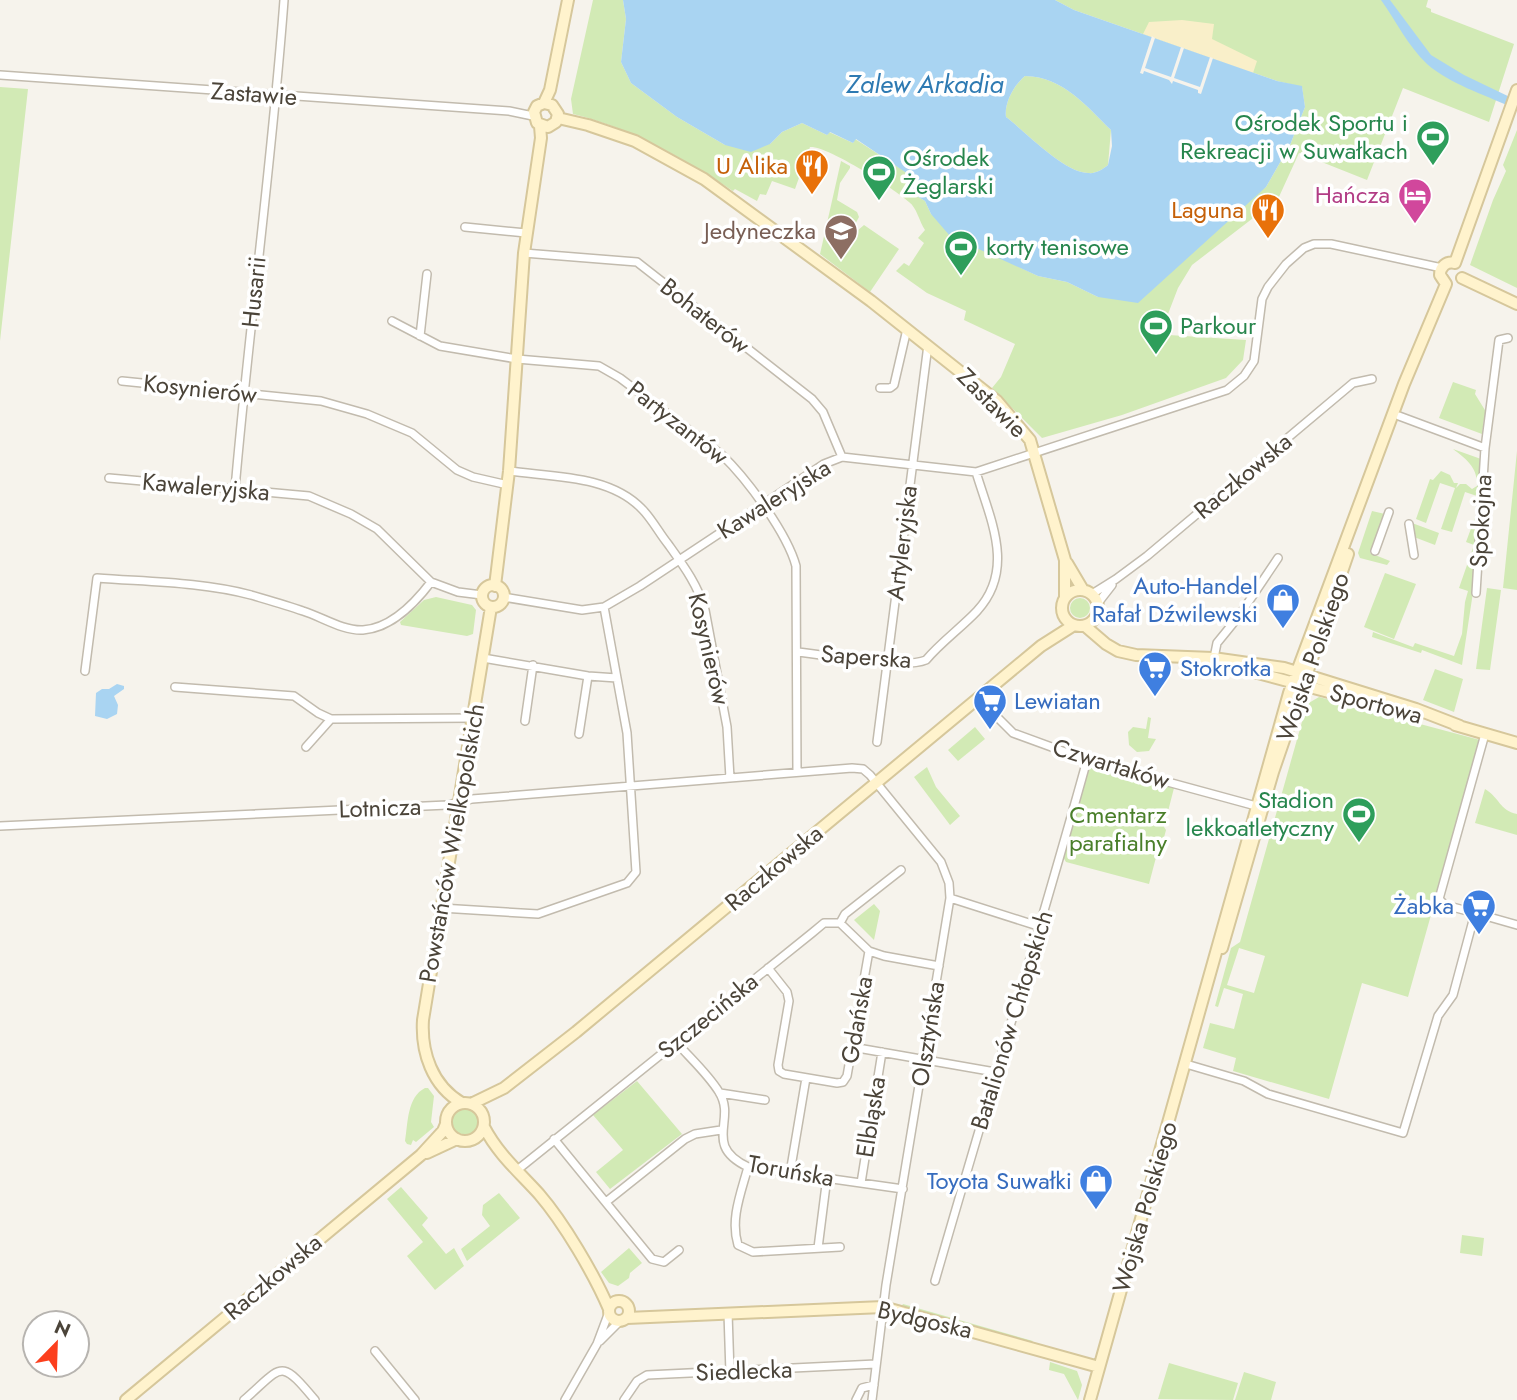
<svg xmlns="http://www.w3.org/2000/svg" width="1517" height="1400" viewBox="0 0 1517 1400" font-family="Jost,sans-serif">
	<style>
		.green { fill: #d2eab5; fill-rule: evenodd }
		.sand { fill: #f9efc9 }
		.water { fill: #a9d4f2; fill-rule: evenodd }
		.pier { fill: #f6f3ec }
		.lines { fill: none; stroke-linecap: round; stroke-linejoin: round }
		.street-casing { stroke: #c2bbae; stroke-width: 10 }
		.secondary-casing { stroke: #d6c79b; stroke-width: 14 }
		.street { stroke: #fff; stroke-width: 7 }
		.secondary { stroke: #fff3cd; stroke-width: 10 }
		.labels { text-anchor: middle; stroke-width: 7; stroke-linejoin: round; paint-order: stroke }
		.street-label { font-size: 24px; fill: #4b4439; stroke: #fff }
		.leisure-label { font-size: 24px; fill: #27864d; stroke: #fff; text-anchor: start }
		.food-label { font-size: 24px; fill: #c56008; stroke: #fff; text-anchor: end }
		.hotel-label { font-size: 24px; fill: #b23c85; stroke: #fff; text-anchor: end }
		.education-label { font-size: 24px; fill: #785e54; stroke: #fff; text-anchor: end }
		.shop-label { font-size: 24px; fill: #366cbe; stroke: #fff; text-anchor: end }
		.park-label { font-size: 24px; fill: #4a7f2a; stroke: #fff }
		.water-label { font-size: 26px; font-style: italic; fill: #2e7ab2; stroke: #fff }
	</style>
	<rect width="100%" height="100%" fill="#f6f3ec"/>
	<path class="green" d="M593 0H623L626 19 621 62 631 83 677 117 725 145 770 144 782 132 802 123 827 135 829 132 853 143 855 139 912 176 904 188 925 201 931 214 1021 268 1038 276 1067 282 1098 297 1266 187 1290 145 1305 107 1302 87 1277 81 1074 10 1055 0H1428L1426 7 1431 9V12L1514 44 1489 122 1403 88 1367 180 1299 153 1278 199 1192 265 1178 288 1168 314 1169 335 1246 340 1243 360 1226 378 1122 415 1042 438 992 388 1001 377 1015 344 964 320 966 311 927 293 896 271 904 263 909 266 924 243 918 238 925 230C919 221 917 208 909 202 895 189 826 145 810 147L795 189 772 181 766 195 760 194 757 201 735 189 733 191C683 158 631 128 573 114L571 99Z
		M1025 76C1064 77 1086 106 1111 130L1108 165C1103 169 1096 174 1088 173 1063 172 1026 132 1006 117 1004 103 1014 85 1025 76Z
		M0 87 28 89 0 341Z
		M1517 130V288L1470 265 1493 200 1506 171 1503 165Z
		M841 161 850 166V168L840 183 837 200 857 212 859 217 853 228 857 231 864 225 899 249 870 292 820 254Z
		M1453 382 1476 390 1475 394 1488 415 1484 419 1482 434 1439 418Z
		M1453 449 1481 459C1480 474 1482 489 1480 504L1477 506 1480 497 1465 492 1452 532 1441 529 1455 488 1440 483 1426 523 1416 519 1430 479 1433 480 1441 471 1450 475 1454 483H1458L1456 488 1460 484H1466L1472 489 1477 486C1478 467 1465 458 1453 449Z
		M1517 451V590L1503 588Z
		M1479 507 1475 579 1462 665 1422 650 1421 653 1372 637 1373 632 1413 647 1415 643 1454 656 1462 634 1465 602 1468 591 1459 588 1474 545 1466 542Z
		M1372 511 1385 514 1370 553 1390 561 1387 565 1360 558 1358 553Z
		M1412 523 1439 533 1435 545 1414 537Z
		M1385 573 1416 584 1394 639 1364 627Z
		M1487 588 1501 590 1490 670 1476 669Z
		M436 597 472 605 476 610 473 634 467 636 401 625 400 622 424 600Z
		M1070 608a10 10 0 1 1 20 0a10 10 0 1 1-20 0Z
		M1435 669 1463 679 1454 712 1423 700Z
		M1319 697 1480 740 1408 997 1362 983 1329 1099 1233 1071 1236 1058 1203 1048 1210 1023 1234 1029 1243 994 1224 988 1218 1007 1215 1006 1231 948 1240 942 1307 704ZM1239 948 1265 956 1254 993 1227 985Z
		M1148 717 1151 718 1148 738 1156 739 1149 751 1137 752 1129 745 1128 732 1133 727 1146 729Z
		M975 727 985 739 958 761 948 750Z
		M1094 765 1174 788 1164 827 1166 830 1162 845 1159 846 1149 884 1066 862 1063 857 1089 767Z
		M927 767 936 787 960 816 950 825 914 777Z
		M1485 789C1500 798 1499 810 1517 814V835L1475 823Z
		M874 904 880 911 874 940 854 920Z
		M637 1081 682 1134 610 1189 596 1172 623 1150 593 1115Z
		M425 1088H428L434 1096 431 1122 434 1127 416 1142 413 1140 411 1145 407 1144 405 1141C408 1123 407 1097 425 1088Z
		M446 1123a19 19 0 1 1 38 0a19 19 0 1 1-38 0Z
		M401 1187 428 1218 422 1225 446 1254 454 1248 464 1266 435 1290 407 1256 423 1242 387 1199Z
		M499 1193 520 1218 467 1261 461 1249 490 1226 482 1215 483 1205Z
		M1462 1235 1484 1238 1482 1256 1460 1253Z
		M629 1248 642 1263 630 1273 629 1278 618 1286 609 1283 601 1272Z
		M903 1304 1033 1341 1031 1343 901 1307Z
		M1050 1362 1077 1371 1082 1385 1078 1400 1064 1374 1049 1370Z
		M1169 1363 1238 1383 1233 1400 1158 1399Z
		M1244 1372 1276 1382 1271 1400H1235Z"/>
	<path class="sand" d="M1182 20 1214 24 1212 39 1257 61 1253 73 1143 34 1149 22Z"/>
	<path class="water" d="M623 0H1055L1074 10 1277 81 1302 86 1305 107 1290 145 1266 187 1138 303 1098 297 1067 282 1038 276 950 236 931 214 925 201 904 188 911 176 856 139 853 143 830 132 827 135 802 123 782 132 770 144 751 152 725 145 677 117 631 83 621 62 626 19ZM1025 76C1064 77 1086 106 1111 130L1112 146 1108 165C1103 169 1096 174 1088 173 1063 172 1026 132 1006 117 1004 103 1014 85 1025 76Z
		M1381 0H1390L1431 55 1464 75 1514 99 1511 107C1483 94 1450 84 1427 64 1408 46 1396 21 1381 0Z
		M117 684 124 686V689L114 696 118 705 117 714 107 719 95 716 96 693 102 689H109Z"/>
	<path class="pier" d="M1152 36 1155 38 1145 68 1171 77 1181 47 1184 48 1174 78 1200 87 1210 57 1213 58 1201 94 1198 93V90L1173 81 1172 84 1169 80 1144 71 1143 74 1140 73Z"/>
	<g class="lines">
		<g class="street-casing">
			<path id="street" d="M0 75 509 111 533 116
				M465 227 526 233
				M524 253 637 262 812 399 823 412 842 457
				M392 321 440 346 517 359 599 366 620 378 722 455C747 479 787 533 796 566L797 772
				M420 336 427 274
				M122 381 321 401 367 414 412 433 457 470 473 477 508 485
				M880 388H890L894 385 907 329
				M1399 416 1485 448
				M509 471C553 477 610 475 642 509 652 519 659 533 668 544 683 565 698 585 705 610L727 727 730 778
				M109 478 309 496 351 514 377 529 431 582 458 592 482 595
				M235 489C249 326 272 163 284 0
				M1409 524 1414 555
				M1375 551 1389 512
				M1476 593 1485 448 1499 340 1508 338
				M1092 594 1116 579 1147 556 1353 383 1372 379
				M503 597 582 610 604 607 640 586 824 464 842 457 976 472 1227 390 1244 376 1254 361 1262 299 1268 287 1286 264 1304 248 1314 244H1331L1442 268
				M1098 603 1112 585
				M798 652C827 655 902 670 926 660 941 642 961 628 977 611 1016 569 990 519 976 472
				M483 658 588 676 617 678
				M1213 663 1217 643 1239 616 1278 558
				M85 671 97 578C149 582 201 582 251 595 268 600 286 605 303 611 322 617 343 631 363 630 392 628 415 603 431 582
				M175 687 294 696 318 713 331 719 473 718
				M979 699 1013 733 1087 760 1256 806
				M525 721 533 665
				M579 734 588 676
				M877 742 928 345
				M306 747 331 719
				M0 826 447 805 472 799 852 768 863 769 870 775 941 862 949 883 950 898 886 1285 872 1400
				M950 898 1041 927
				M441 908 538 914 627 883 636 872 627 733 604 607
				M1475 913 1445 905 1439 899 1485 734
				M840 923 869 951 884 956 939 966
				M768 968 787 992 789 1001 778 1065 779 1071 784 1074 837 1083 843 1082 847 1076 869 951
				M676 1042C690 1058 708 1074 719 1092 737 1120 702 1145 748 1167L903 1189
				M852 1047 995 1072
				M1186 1064 1244 1081 1268 1094 1403 1133 1438 1016 1453 995 1475 913 1517 925
				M720 1093 765 1100
				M554 1139 652 1259 664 1262 679 1250
				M748 1167C741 1193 730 1219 738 1245L753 1252 840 1247
				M516 1171 812 933 824 923H840L845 914 901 870
				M790 1173 806 1078
				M861 1183 882 1052
				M606 1202 685 1139 695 1134 721 1130
				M818 1248 827 1177
				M935 1281C985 1107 1039 934 1087 760
				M728 1313 730 1373
				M600 1341 619 1322
				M375 1351 415 1400
				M244 1400C283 1366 279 1357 315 1400
				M565 1400 597 1344 609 1312
				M624 1400 637 1381 647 1375 876 1364
				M856 1400 862 1388 874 1385"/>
		</g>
		<g class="secondary-casing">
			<path id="secondary" d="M544 103 552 105 558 114 556 122 548 127 537 123 534 112 537 106 544 103 550 90 568 0
				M558 118 588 125 635 141 704 179 871 301 997 401 1030 440 1065 560V598
				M1455 263 1517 90
				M1462 278 1517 304
				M1446 284 1440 275C1440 267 1446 261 1455 263
				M1067 563 1083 590
				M482 596a11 11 0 1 1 22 0a11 11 0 1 1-22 0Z
				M495 586 509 471 524 253 541 138 540 126
				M1062 608a18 18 0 1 1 36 0a18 18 0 1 1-36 0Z
				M1085 626 1106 644 1118 651 1136 655 1213 658 1284 668 1416 709 1460 726
				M1239 668 1392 709
				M1455 725 1517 743
				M1222 948 1273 772 1348 554
				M446 1122a19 19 0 1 1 38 0a19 19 0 1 1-38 0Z
				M462 1103C432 1086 421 1052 423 1020L491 607
				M471 1104 504 1088 576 1032 1041 646 1074 625
				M484 1127C498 1154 519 1172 539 1194 564 1223 594 1274 609 1309
				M427 1153 457 1139
				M609 1311a10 10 0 1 1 20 0a10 10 0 1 1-20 0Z
				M627 1318 883 1307 1099 1367
				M126 1400 421 1155 443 1131 446 1124
				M1090 1400 1289 693 1404 384 1446 284"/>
		</g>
		<use href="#street" class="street"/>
		<use href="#secondary" class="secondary"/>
	</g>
	<defs>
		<g id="stadium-pin" transform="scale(1.75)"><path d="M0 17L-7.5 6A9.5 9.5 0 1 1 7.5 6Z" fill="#2e9e5b" stroke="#fff"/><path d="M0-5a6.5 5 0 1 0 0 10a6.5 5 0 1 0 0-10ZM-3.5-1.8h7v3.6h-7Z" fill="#fff"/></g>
		<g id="restaurant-pin" transform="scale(1.75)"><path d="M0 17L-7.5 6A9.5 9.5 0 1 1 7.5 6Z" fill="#e8710a" stroke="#fff"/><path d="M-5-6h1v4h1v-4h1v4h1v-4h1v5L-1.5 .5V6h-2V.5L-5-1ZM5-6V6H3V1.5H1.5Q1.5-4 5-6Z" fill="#fff"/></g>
		<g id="hotel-pin" transform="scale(1.75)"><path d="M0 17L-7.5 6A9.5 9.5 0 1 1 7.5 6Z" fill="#d1479c" stroke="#fff"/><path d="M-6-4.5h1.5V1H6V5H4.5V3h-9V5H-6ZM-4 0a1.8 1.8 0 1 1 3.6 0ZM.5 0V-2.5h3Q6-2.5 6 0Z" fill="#fff"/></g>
		<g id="school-pin" transform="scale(1.75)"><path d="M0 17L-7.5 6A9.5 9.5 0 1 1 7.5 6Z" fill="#8d6e63" stroke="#fff"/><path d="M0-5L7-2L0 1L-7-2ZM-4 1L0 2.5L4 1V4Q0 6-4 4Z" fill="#fff"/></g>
		<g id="shop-pin" transform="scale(1.75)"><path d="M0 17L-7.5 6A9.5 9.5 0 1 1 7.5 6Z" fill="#3f7fe0" stroke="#fff"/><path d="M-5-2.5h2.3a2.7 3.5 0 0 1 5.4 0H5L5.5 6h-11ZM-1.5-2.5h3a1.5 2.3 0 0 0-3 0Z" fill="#fff"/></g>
		<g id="supermarket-pin" transform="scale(1.75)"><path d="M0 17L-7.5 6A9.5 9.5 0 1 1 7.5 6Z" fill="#3f7fe0" stroke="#fff"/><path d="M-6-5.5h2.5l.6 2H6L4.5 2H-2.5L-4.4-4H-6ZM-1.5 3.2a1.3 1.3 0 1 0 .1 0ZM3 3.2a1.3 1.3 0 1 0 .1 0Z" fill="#fff"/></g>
	</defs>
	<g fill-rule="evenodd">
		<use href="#stadium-pin" x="1433" y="137"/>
		<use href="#restaurant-pin" x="812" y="166"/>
		<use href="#stadium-pin" x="879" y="172"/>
		<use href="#hotel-pin" x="1415" y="195"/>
		<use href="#restaurant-pin" x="1268" y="210"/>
		<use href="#school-pin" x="841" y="231"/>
		<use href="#stadium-pin" x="961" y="247"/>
		<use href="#stadium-pin" x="1156" y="326"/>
		<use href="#shop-pin" x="1283" y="600"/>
		<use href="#supermarket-pin" x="1155" y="668"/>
		<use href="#supermarket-pin" x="990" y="701"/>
		<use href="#stadium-pin" x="1359" y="814"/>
		<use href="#supermarket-pin" x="1479" y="906"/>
		<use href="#shop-pin" x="1096" y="1181"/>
	</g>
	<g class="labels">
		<g class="street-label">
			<text transform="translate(254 94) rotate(4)" y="8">Zastawie</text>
			<text transform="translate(254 292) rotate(-84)" y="8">Husarii</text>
			<text transform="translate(705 316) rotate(38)" y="8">Bohaterów</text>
			<text transform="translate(200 389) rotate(6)" y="8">Kosynierów</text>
			<text transform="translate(992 403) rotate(45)" y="8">Zastawie</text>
			<text transform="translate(678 423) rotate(38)" y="8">Partyzantów</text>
			<text transform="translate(1243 476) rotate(-40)" y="8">Raczkowska</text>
			<text transform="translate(206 487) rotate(5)" y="8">Kawaleryjska</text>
			<text transform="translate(774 499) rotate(-32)" y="8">Kawaleryjska</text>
			<text transform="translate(1481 521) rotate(-87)" y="8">Spokojna</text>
			<text transform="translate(902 543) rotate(-83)" y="8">Artyleryjska</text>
			<text transform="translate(709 649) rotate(77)" y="8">Kosynierów</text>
			<text transform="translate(866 657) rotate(4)" y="8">Saperska</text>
			<text transform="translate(1313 657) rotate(-71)" y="8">Wojska Polskiego</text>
			<text transform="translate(1376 704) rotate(15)" y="8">Sportowa</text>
			<text transform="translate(1111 764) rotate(17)" y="8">Czwartaków</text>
			<text transform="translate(380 808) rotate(-2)" y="8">Lotnicza</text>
			<text transform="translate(452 843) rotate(-80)" y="8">Powstańców Wielkopolskich</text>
			<text transform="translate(774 868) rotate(-40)" y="8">Raczkowska</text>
			<text transform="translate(708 1016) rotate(-39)" y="8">Szczecińska</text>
			<text transform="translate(857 1020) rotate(-80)" y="8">Gdańska</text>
			<text transform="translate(1012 1020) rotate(-73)" y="8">Batalionów Chłopskich</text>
			<text transform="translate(928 1034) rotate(-81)" y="8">Olsztyńska</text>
			<text transform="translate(871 1117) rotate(-81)" y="8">Elbląska</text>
			<text transform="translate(791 1171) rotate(10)" y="8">Toruńska</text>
			<text transform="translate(1145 1207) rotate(-74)" y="8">Wojska Polskiego</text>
			<text transform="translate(273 1277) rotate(-40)" y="8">Raczkowska</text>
			<text transform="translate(925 1320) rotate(13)" y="8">Bydgoska</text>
			<text transform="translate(744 1371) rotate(-2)" y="8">Siedlecka</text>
		</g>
		<g class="leisure-label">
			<text x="1408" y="131" text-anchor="end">Ośrodek Sportu i<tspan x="1408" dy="28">Rekreacji w Suwałkach</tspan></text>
			<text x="903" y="166">Ośrodek<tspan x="903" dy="28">Żeglarski</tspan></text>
			<text x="986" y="255">korty tenisowe</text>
			<text x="1180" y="334">Parkour</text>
			<text x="1334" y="808" text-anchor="end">Stadion<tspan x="1334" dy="28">lekkoatletyczny</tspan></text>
		</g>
		<g class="food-label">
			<text x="788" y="174">U Alika</text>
			<text x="1244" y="218">Laguna</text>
		</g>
		<g class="hotel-label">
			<text x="1390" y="203">Hańcza</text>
		</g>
		<g class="education-label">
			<text x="816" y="239">Jedyneczka</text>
		</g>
		<g class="shop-label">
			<text x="1258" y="594">Auto-Handel<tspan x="1258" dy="28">Rafał Dźwilewski</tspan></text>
			<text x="1180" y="676" text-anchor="start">Stokrotka</text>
			<text x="1014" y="709" text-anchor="start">Lewiatan</text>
			<text x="1454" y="914">Żabka</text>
			<text x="1072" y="1189">Toyota Suwałki</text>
		</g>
		<g class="park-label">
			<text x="1118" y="823">Cmentarz<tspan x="1118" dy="28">parafialny</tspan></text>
		</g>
		<g class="water-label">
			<text x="925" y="93">Zalew Arkadia</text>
		</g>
	</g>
	<g transform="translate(56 1344) rotate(23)"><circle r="33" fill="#ffffff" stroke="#b7b4b0" stroke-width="2"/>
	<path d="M0-5L12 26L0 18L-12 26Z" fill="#fc3f1d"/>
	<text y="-10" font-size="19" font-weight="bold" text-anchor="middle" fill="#4b4439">N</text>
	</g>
</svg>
